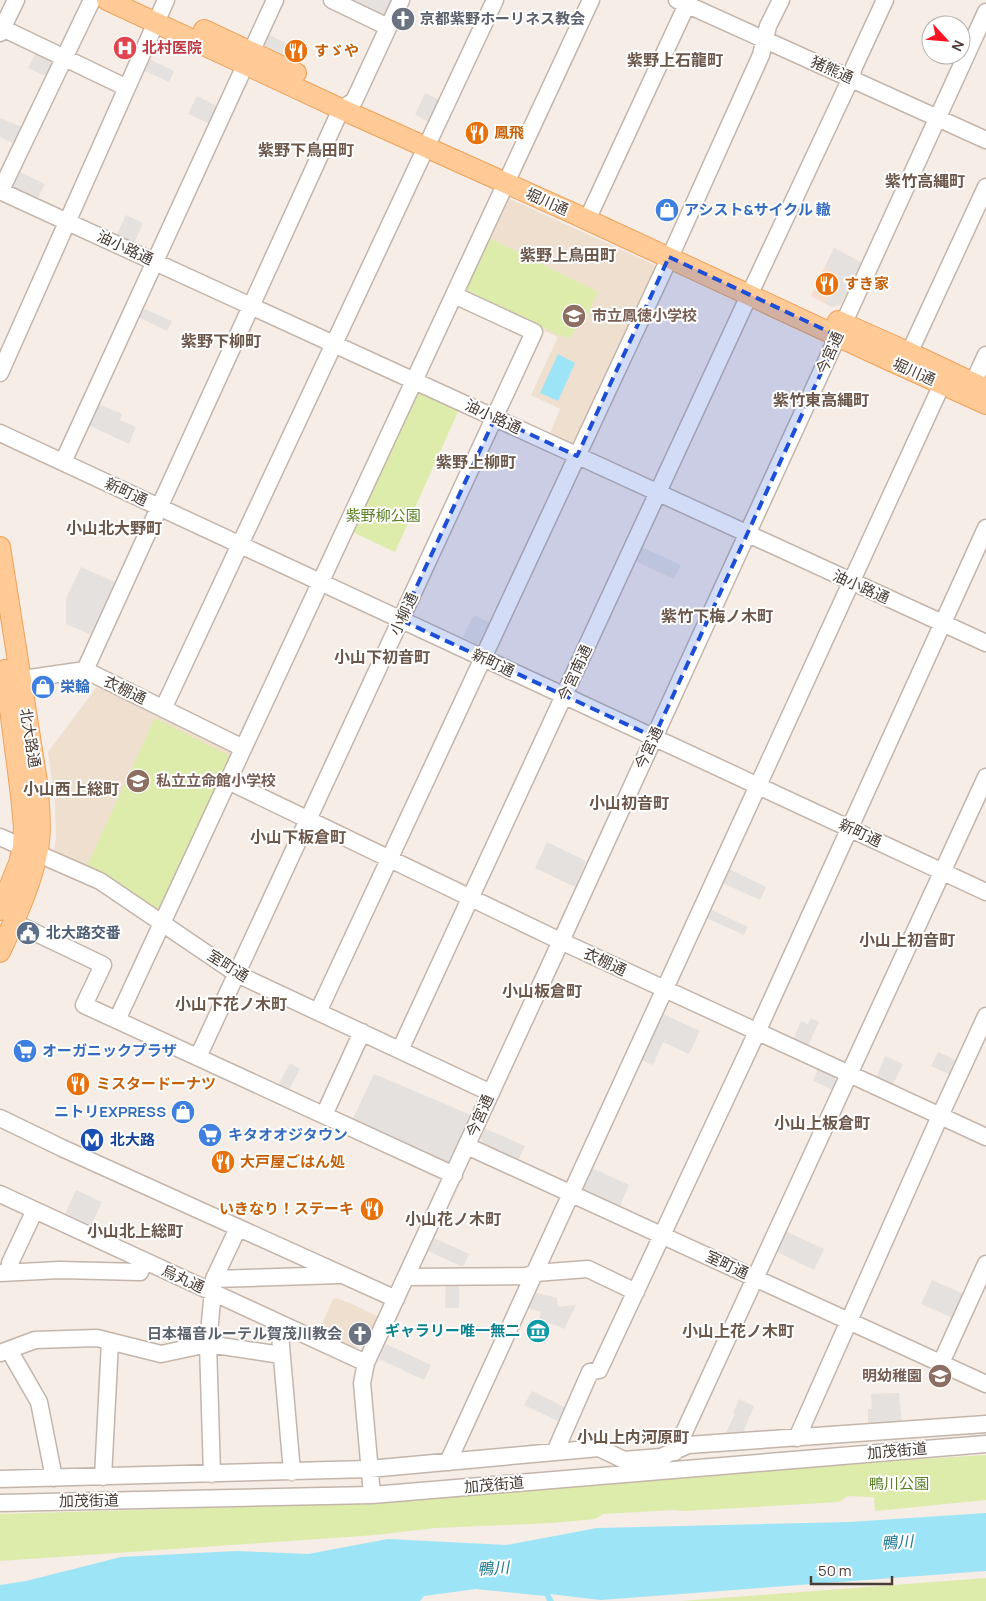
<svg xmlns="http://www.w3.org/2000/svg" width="986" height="1601" viewBox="0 0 986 1601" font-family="Manrope,'Noto Sans JP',sans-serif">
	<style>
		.commercial { fill: #f8decf }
		.education { fill: #efdfcf }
		.green { fill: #ddecab }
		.parking { fill: #e5e1df }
		.water { fill: #9de5f6 }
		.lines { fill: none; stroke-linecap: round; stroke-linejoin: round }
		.minor-casing { stroke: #c4b5ab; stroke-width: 19 }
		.major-casing { stroke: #eea25b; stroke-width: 22 }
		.minor { stroke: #fff; stroke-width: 16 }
		.major { stroke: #ffca95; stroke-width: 20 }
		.marked { fill: #1d4ed8; fill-opacity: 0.2; stroke: #1d4ed8; stroke-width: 4; stroke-dasharray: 10 6; stroke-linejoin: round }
		.labels { text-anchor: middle; stroke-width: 4; stroke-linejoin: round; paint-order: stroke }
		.worship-label { font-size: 15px; font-weight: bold; fill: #5b616d; stroke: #fff; text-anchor: start }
		.health-label { font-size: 15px; font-weight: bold; fill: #be3a42; stroke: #fff; text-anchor: start }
		.food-label { font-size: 15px; font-weight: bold; fill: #c56008; stroke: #fff; text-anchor: start }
		.street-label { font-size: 15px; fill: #483c35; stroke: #fff }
		.shop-label { font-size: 15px; font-weight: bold; fill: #366cbe; stroke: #fff; text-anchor: start }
		.education-label { font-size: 15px; font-weight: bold; fill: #785e54; stroke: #fff; text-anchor: start }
		.park-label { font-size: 15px; fill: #5a7f23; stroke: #fff }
		.service-label { font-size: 15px; font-weight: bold; fill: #4e5e75; stroke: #fff; text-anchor: start }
		.transit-label { font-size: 15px; font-weight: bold; fill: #164399; stroke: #fff; text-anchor: start }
		.culture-label { font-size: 15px; font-weight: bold; fill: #0d838f; stroke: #fff; text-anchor: end }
		.neighbourhood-label { font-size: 16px; font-weight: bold; fill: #6c574b; stroke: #fff }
		.water-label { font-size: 16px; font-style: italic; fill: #1f7b92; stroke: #fff }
	</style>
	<rect width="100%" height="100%" fill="#f5ede6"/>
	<path class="commercial" d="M834 248 861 262 841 304 832 307 811 296Z"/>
	<path class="education" d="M506 197 659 267 576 445 570 447 549 436 560 409 531 395 558 337 466 295 463 288Z
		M99 684 233 751 234 760 162 914 53 856 56 838 55 803 48 752Z
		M336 1298 352 1304 379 1317 365 1345 356 1348 319 1331 333 1299Z"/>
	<path class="green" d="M489 238 598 292 587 315 582 314 571 338 559 335 467 294V287Z
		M415 384 461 405 395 552 348 530Z
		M155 718 230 756 158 910 86 868Z
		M986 1455V1500L875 1511 874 1497 848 1496 839 1502 685 1511 673 1510 603 1514 595 1519 552 1523 435 1528 375 1535 0 1561V1514L374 1503 708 1473Z
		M986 1578V1601H681Z"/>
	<path class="parking" d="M353 0H391L394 3 388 15 382 18 352 3Z
		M266 33 287 44 282 55 261 44Z
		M36 52 58 62 50 78 28 68Z
		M145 57 174 71 169 82 140 69Z
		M425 93 444 102 433 124 415 115Z
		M197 96 221 108 213 125 188 114Z
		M0 118 27 129 19 146 0 137Z
		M16 170 45 184 36 201 12 190 10 183Z
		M126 215 143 223 133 246 115 238Z
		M834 248 861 262 841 304 832 307 825 303 839 274 825 267Z
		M140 307 172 321 167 331 136 316Z
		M96 403 122 414 120 420 136 427 129 444 86 424Z
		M639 546 681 565 674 579 633 560Z
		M81 567 117 583 94 636 66 624V599Z
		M474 615 492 624 481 646 463 637Z
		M547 842 586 861 575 887 535 868Z
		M725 867 766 887 760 900 718 881Z
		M710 909 748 927 744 935 702 916Z
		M659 1012 700 1031 689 1054 663 1042 653 1065 637 1058Z
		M811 1018 819 1022 806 1050 791 1044 801 1021 808 1024Z
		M938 1052 960 1062 953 1076 931 1066Z
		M885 1056 903 1064 891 1088 875 1081Z
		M290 1063 300 1069 288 1092 278 1086Z
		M819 1067 834 1074 837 1086 835 1091 813 1081Z
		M374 1074 471 1115 446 1167 351 1123Z
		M484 1128 525 1146 517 1162 484 1146 480 1136Z
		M588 1166 629 1185 619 1208 585 1192 581 1182Z
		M76 1190 102 1202 91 1226 65 1214Z
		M783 1230 824 1249 814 1270 773 1250Z
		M434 1238 469 1254 463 1267 428 1251Z
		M459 1280V1308H445L446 1281Z
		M932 1280 966 1295 955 1319 921 1304Z
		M529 1291 557 1298 558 1307 576 1305 564 1329 556 1325 538 1321 541 1312 523 1307Z
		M386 1344 431 1365 424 1380 379 1359Z
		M532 1391 568 1409 562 1423 524 1405Z
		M899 1393 902 1423 868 1425V1409H872L871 1394Z
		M739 1399 754 1406 743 1433 725 1435 735 1414 733 1413Z"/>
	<path class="water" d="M558 354 575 363 558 401 540 393Z
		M986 1513V1571L600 1600 550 1594 554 1601H547L545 1596 476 1589 424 1596 420 1601H0V1585L26 1581 121 1557 236 1551 308 1554 388 1539 506 1545 597 1528 849 1522Z"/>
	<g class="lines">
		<g class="minor-casing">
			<path id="minor" d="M332 0 388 27
				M677 0 986 140
				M0 27 121 85 126 90
				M0 33 16 0
				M1 190 92 0
				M0 191 986 643
				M587 220 689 0
				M905 362 986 187
				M0 373 166 0
				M968 394 986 355
				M0 433 986 892
				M63 462 275 0
				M85 670 341 109 354 101 401 0
				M10 686 30 678 85 670 243 748
				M163 709 495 0
				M228 781 554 938 986 1137
				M0 837 100 881 237 974 491 1093
				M13 922 103 965 84 1005 454 1175
				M318 1012 675 246 761 55 768 26 781 0
				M117 1020 591 0
				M400 1050 745 304 851 78 854 67 885 0
				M198 1057 534 332 454 295
				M324 1115 362 1032
				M0 1118 62 1148 396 1299
				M467 1146 986 1384
				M0 1194 366 1363
				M12 1272 10 1263 35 1210
				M0 1273 60 1270 140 1272 145 1261
				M407 1277 526 1276 535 1273 588 1269 636 1292
				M214 1279 238 1228
				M279 1323 292 1472
				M9 1350 39 1402 54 1478
				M0 1353 35 1340 97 1338 161 1354 208 1344 214 1279 339 1275
				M941 1363 986 1264
				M797 1438 940 1116 986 1016
				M555 1452 590 1372 599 1370 757 1032 986 528
				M675 1452 986 777
				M448 1462 942 384
				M212 1474 208 1344 281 1355
				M103 1477 110 1342
				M0 1479 369 1469 599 1448 624 1460 661 1457 688 1445 986 1424
				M372 1495 362 1383 366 1363 561 941 986 12
				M0 1503 372 1495 986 1444"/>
		</g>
		<g class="major-casing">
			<path id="major" d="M107 0 341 109 577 215 893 362 986 404
				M204 30 296 73
				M838 321 910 353 986 389
				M0 547 38 788C39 810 42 833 37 854 30 888 14 921 0 952
				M0 910 19 863 23 847 24 827 21 795 5 670"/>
		</g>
		<use href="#minor" class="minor"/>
		<use href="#major" class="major"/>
	</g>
	<path class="marked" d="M669 257 838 336 654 737 401 620 495 418 577 456Z"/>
	<defs>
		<g id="church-disc" transform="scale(1.25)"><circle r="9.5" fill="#6b7280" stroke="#fff"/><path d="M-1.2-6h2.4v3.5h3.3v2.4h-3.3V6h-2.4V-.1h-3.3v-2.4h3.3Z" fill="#fff"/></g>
		<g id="hospital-disc" transform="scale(1.25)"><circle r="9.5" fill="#e0444e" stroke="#fff"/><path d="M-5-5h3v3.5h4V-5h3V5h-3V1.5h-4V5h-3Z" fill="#fff"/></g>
		<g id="restaurant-disc" transform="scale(1.25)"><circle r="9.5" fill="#e8710a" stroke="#fff"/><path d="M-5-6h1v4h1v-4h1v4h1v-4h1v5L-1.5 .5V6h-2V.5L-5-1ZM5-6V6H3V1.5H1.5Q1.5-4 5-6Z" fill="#fff"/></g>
		<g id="shop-disc" transform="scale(1.25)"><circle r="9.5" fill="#3f7fe0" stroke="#fff"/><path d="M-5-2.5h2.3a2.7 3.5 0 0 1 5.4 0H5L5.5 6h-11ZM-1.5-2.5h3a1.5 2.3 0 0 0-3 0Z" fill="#fff"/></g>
		<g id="school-disc" transform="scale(1.25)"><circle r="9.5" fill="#8d6e63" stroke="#fff"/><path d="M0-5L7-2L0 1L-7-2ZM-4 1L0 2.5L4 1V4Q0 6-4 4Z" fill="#fff"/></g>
		<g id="civic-disc" transform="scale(1.25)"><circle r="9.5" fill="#5c6f8a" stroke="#fff"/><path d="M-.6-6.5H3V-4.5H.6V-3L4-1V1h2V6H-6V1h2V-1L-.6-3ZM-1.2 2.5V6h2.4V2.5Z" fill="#fff"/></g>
		<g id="supermarket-disc" transform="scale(1.25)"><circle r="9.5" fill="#3f7fe0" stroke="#fff"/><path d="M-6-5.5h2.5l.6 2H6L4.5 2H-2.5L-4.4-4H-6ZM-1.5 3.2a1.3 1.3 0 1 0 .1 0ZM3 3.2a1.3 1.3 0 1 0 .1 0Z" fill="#fff"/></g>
		<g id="metro-disc" transform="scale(1.25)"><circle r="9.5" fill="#1a4fb4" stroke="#fff"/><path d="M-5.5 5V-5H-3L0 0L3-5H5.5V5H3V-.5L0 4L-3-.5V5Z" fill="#fff"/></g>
		<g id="museum-disc" transform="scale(1.25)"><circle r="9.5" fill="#0f9aa8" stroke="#fff"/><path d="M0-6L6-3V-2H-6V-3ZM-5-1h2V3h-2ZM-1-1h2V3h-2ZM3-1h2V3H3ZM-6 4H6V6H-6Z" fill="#fff"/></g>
	</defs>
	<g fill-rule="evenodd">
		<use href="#church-disc" x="403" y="19"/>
		<use href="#hospital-disc" x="125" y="48"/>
		<use href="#restaurant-disc" x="296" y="51"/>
		<use href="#restaurant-disc" x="477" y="133"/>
		<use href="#shop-disc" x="667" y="210"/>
		<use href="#restaurant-disc" x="827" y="284"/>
		<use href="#school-disc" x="574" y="316"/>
		<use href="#shop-disc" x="43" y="687"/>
		<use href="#school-disc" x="138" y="781"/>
		<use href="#civic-disc" x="28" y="933"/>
		<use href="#supermarket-disc" x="25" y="1051"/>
		<use href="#restaurant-disc" x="78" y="1084"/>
		<use href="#shop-disc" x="183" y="1112"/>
		<use href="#supermarket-disc" x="210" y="1135"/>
		<use href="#metro-disc" x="92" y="1140"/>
		<use href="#restaurant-disc" x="223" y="1162"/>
		<use href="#restaurant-disc" x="372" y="1209"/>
		<use href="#museum-disc" x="538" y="1331"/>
		<use href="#church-disc" x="360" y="1334"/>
		<use href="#school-disc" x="940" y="1376"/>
	</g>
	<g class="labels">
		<g class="worship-label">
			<text x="420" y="24">京都紫野ホーリネス教会</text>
			<text x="342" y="1339" text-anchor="end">日本福音ルーテル賀茂川教会</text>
		</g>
		<g class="health-label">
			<text x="142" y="53">北村医院</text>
		</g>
		<g class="food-label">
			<text x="314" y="56">すゞや</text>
			<text x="494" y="138">鳳飛</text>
			<text x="844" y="289">すき家</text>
			<text x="96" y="1089">ミスタードーナツ</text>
			<text x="240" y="1167">大戸屋ごはん処</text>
			<text x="354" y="1214" text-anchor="end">いきなり！ステーキ</text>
		</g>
		<g class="street-label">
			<text transform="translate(832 70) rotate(24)" y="5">猪熊通</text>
			<text transform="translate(547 202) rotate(24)" y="5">堀川通</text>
			<text transform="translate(125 248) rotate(25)" y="5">油小路通</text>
			<text transform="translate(830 353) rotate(-66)" y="5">今宮通</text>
			<text transform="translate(914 372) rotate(24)" y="5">堀川通</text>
			<text transform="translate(493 417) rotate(25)" y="5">油小路通</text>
			<text transform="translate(126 492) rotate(25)" y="5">新町通</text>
			<text transform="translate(861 587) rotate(24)" y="5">油小路通</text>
			<text transform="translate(404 614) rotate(-65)" y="5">小柳通</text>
			<text transform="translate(493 663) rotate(25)" y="5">新町通</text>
			<text transform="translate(575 673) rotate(-65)" y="5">今宮南通</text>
			<text transform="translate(125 690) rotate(26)" y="5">衣棚通</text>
			<text transform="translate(30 738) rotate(81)" y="5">北大路通</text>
			<text transform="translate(649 748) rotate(-65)" y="5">今宮通</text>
			<text transform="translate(860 833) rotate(25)" y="5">新町通</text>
			<text transform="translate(605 962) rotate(25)" y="5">衣棚通</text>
			<text transform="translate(228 966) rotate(32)" y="5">室町通</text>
			<text transform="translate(480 1116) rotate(-66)" y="5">今宮通</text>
			<text transform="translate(727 1265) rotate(25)" y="5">室町通</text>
			<text transform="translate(183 1279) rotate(25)" y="5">烏丸通</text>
			<text transform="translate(897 1451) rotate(-5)" y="5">加茂街道</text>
			<text transform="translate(494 1485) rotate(-5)" y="5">加茂街道</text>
			<text transform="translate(89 1501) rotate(-1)" y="5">加茂街道</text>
		</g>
		<g class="shop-label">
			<text x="684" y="215">アシスト&amp;サイクル 轍</text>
			<text x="60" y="692">栄輪</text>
			<text x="42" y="1056">オーガニックプラザ</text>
			<text x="166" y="1117" text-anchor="end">ニトリEXPRESS</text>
			<text x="228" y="1140">キタオオジタウン</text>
		</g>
		<g class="education-label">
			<text x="592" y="321">市立鳳徳小学校</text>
			<text x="156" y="786">私立立命館小学校</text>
			<text x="922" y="1381" text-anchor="end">明幼稚園</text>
		</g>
		<g class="park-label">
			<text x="383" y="521">紫野柳公園</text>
			<text x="899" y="1489">鴨川公園</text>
		</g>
		<g class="service-label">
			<text x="46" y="938">北大路交番</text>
		</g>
		<g class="transit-label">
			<text x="110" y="1145">北大路</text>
		</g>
		<g class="culture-label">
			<text x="520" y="1336">ギャラリー唯一無二</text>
		</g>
		<g class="neighbourhood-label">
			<text x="675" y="66">紫野上石龍町</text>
			<text x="306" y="156">紫野下鳥田町</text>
			<text x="925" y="187">紫竹高縄町</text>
			<text x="568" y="261">紫野上鳥田町</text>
			<text x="221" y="347">紫野下柳町</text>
			<text x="821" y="406">紫竹東高縄町</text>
			<text x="476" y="468">紫野上柳町</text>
			<text x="114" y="534">小山北大野町</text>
			<text x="717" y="622">紫竹下梅ノ木町</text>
			<text x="382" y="663">小山下初音町</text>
			<text x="71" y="795">小山西上総町</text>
			<text x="629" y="809">小山初音町</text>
			<text x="298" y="843">小山下板倉町</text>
			<text x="907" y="946">小山上初音町</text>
			<text x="542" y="997">小山板倉町</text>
			<text x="231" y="1010">小山下花ノ木町</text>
			<text x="822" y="1129">小山上板倉町</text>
			<text x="453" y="1225">小山花ノ木町</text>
			<text x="135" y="1237">小山北上総町</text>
			<text x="738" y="1337">小山上花ノ木町</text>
			<text x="633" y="1443">小山上内河原町</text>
		</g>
		<g class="water-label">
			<text transform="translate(897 1542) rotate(-4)" y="6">鴨川</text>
			<text transform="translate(493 1568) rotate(-4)" y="6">鴨川</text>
		</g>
	</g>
	<g transform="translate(946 40) rotate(116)"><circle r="24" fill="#ffffff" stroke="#b6b1ae"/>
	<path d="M0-4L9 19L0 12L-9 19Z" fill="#ff1323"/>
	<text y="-8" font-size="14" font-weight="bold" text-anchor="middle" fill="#483c35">N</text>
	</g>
	<path d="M811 1576v8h81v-8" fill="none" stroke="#483c35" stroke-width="2.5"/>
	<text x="818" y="1576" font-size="15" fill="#483c35" stroke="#ffffff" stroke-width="4" paint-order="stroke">50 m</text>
</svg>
